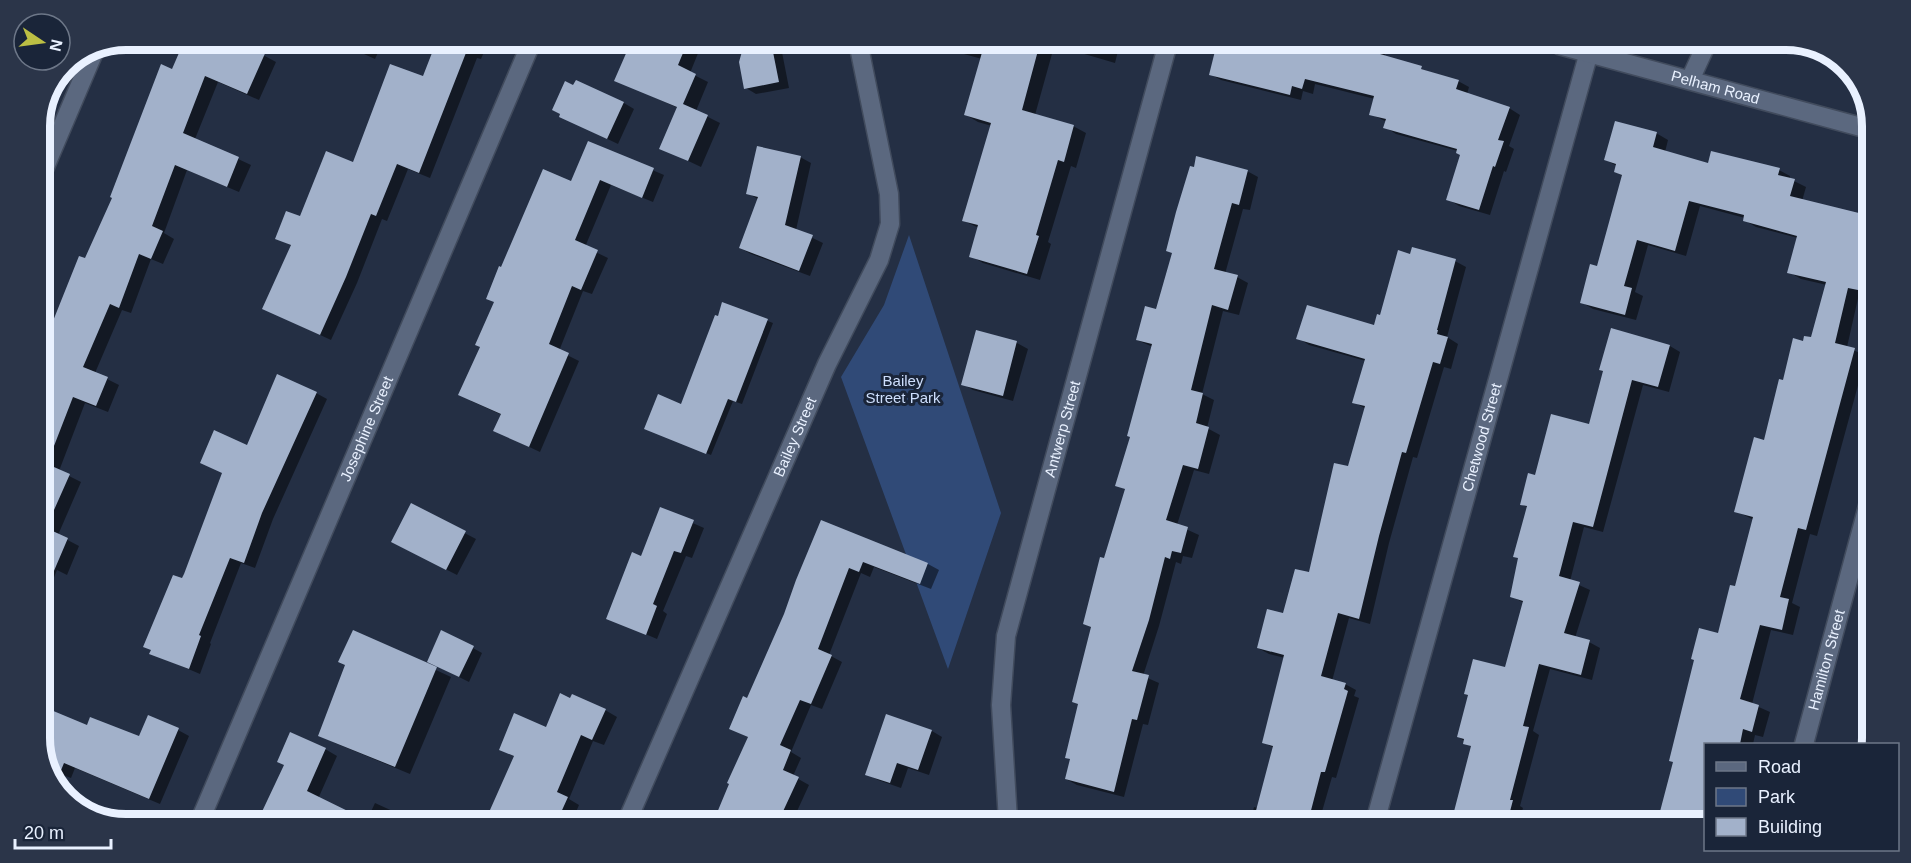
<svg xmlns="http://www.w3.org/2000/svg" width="1911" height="863" viewBox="0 0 1911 863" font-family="Arial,sans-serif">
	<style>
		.green { fill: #304a77 }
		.shadow { fill: #0007 }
		.building { fill: #a2b1ca }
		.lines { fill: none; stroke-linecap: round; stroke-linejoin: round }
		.minor-casing { stroke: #414b5d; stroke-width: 21 }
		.secondary-casing { stroke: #414b5d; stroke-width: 21 }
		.minor { stroke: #5b687f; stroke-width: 18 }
		.secondary { stroke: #5b687f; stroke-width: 18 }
		.labels { text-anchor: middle; stroke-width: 6; stroke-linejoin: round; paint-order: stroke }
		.street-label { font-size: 15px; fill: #e9f1ff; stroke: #1a2539 }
		.park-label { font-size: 15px; fill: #cedffd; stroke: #1a2539 }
		.rim { fill: none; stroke: #e9f1ff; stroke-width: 8 }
	</style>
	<rect width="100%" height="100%" fill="#242f44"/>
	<path class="green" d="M909 235 1001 513 948 669 841 377 884 305Z"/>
	<path class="shadow" d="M186 39 269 40 263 55 276 62 259 100 218 82 195 139 251 165 239 192 187 170 164 233 174 239 163 264 151 259 131 313 122 310 95 373 119 385 108 412 85 403 59 471 81 482 58 535 79 546 67 575 57 570 44 602 39 600V351L42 352 86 260Z
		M333 40H384L375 59Z
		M439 40H489L481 59 477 58 430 178 408 169 387 221 382 219 357 283 331 340 264 309 292 246 277 238 300 218 354 164 424 78Z
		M633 41H703L690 73 708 82 696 111 720 123 701 167 661 148 678 108 616 80Z
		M747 41 780 42 789 88 756 94 746 88Z
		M927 42 1055 43 1035 115 1073 126 1086 133 1076 168 1071 166 1048 242 1051 244 1040 280 983 263 971 256 979 228 964 221 992 126 978 122 966 115 982 59 935 46Z
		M1072 43H1120L1115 63 1081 53 1071 47Z
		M1219 43 1374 44 1386 51 1384 57 1458 81 1469 87 1467 94 1509 108 1520 115 1509 146 1514 149 1506 172 1504 171 1490 215 1459 206 1448 199 1462 155 1458 151 1396 134 1385 127 1387 122 1371 114 1375 99 1315 84 1313 94 1303 91 1301 100 1221 80 1210 74Z
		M1787 46H1819L1846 68 1845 70 1798 47 1796 50Z
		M574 87 624 103 634 109 618 144 572 122Z
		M1656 133 1668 140 1665 152 1709 165 1779 170 1790 176V179L1806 187 1802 201 1871 218 1870 292 1869 296 1859 294 1847 347 1866 356 1817 536 1810 534 1792 603 1800 607 1793 635 1771 630 1752 704 1770 712 1763 737 1755 735 1753 744H1706V824L1659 823 1675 763 1736 588 1754 520 1736 511 1766 442 1785 382 1804 342 1812 339 1827 285 1801 279 1789 272 1798 238 1756 227 1744 220 1745 218 1700 206 1686 256 1648 245 1635 292 1643 296 1636 320 1593 309 1581 302 1598 268 1623 176 1616 172 1617 166 1606 160Z
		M589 143 664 175 653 202 611 185 585 247 608 258 592 294 583 291 559 351 579 361 540 452 495 431 502 415 471 401 482 347 496 302 502 269 572 183Z
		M800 157 811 163 796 230 823 243 810 276 751 254 740 248 759 200 748 193Z
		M1247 171 1258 177 1250 210 1243 209 1225 274 1237 277 1248 283 1239 315 1223 311 1202 394 1214 400 1207 428 1220 435 1209 474 1194 470 1177 525 1199 535 1192 558 1183 556 1181 564 1176 562 1159 626 1143 676 1159 683 1148 725 1143 724 1124 797 1077 785 1066 779 1071 760 1066 757 1080 705 1074 702 1092 628 1085 624 1126 490 1117 485 1131 437 1153 347 1137 340Z
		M1411 255 1455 261 1466 267 1447 337 1458 344 1451 369 1444 367 1417 458 1413 457 1389 543 1370 624 1349 618 1332 681 1345 684 1356 690 1354 696 1359 698 1336 778 1332 777 1319 822H1250L1254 807 1258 808 1274 748 1263 742 1285 658 1269 654 1258 648 1284 615 1310 574 1349 468 1366 409 1354 402 1366 361 1309 345 1298 338 1375 327Z
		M723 304 773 323 742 404 733 401 711 455 651 431 682 406Z
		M977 332 1017 343 1028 349 1013 401 973 390 963 384Z
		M1670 346 1680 352 1669 392 1643 385 1603 532 1584 527 1570 581 1590 590 1575 638 1589 642 1600 648 1592 680 1550 669 1533 731 1539 735 1520 806 1523 808 1519 823H1447L1450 811 1456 812 1472 747 1459 737 1469 696 1465 694 1506 669 1524 603 1511 596 1529 508 1521 504 1537 476 1590 426 1604 372 1600 370Z
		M316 393 327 399 273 519 255 568 241 563 210 643 211 644 200 674 151 653 182 580 223 473 248 447Z
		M411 505 476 539 457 575 404 548Z
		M661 509 704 528 692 558 686 556 663 611 667 614 657 639 608 618 641 558Z
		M822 522 928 564 939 570 931 589 874 567 870 577 861 573 829 655 842 662 822 709 811 705 791 752 801 758 793 776 809 785 793 820H715L749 738 742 734 748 700 786 615Z
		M354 632 451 677 410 774 335 743 320 735 347 665Z
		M471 647 482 653 469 682 439 667Z
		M39 695 50 701 46 710 88 727 140 738 178 730 189 736 160 804 75 768 71 778 49 770 39 743Z
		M605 710 617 717 604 745 593 741 569 799 579 805 573 819H487L515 757 501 749 547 728Z
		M932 731 942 737 929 775 908 768 901 788 878 780 867 774Z
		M325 749 337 756 318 799 359 818H261Z
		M375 803 397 813 408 819 368 818Z"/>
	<path class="building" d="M185 39 271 40 247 94 205 76 183 133 239 157 227 187 175 165 152 226 163 231 151 259 139 254 119 308 110 304 83 367 108 377 96 406 73 397 47 464 70 474 46 528 68 538 39 606V356L79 256 85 258 112 198 110 197 161 64 172 69Z
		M437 40H471L419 173 397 164 376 216 371 214 346 277 320 335 262 309 291 245 275 239 286 211 300 216 326 151 353 162 390 64 423 76Z
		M638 41H688L678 65 696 74 683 104 708 115 688 161 659 149 677 107 614 81 631 42Z
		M745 41 771 42 779 82 744 89 739 62Z
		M985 42 1040 43 1022 110 1074 125 1064 162 1058 160 1036 235 1039 236 1027 274 969 257 978 225 962 221 991 123 964 115Z
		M1217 43 1375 44 1373 52 1422 66 1421 69 1459 80 1456 89 1510 107 1498 140 1504 141 1495 167 1493 166 1479 210 1446 200 1460 155 1456 153 1457 149 1383 128 1386 119 1369 115 1374 96 1305 79 1302 89 1292 86 1290 95 1209 75Z
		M576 80 624 102 607 139 559 117 560 114 552 110 565 81 573 85Z
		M1615 121 1657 132 1653 147 1708 163 1711 151 1780 168 1778 175 1795 179 1790 196 1871 216V238L1858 290 1848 288 1835 343 1855 348 1806 530 1798 528 1780 597 1789 599 1782 630 1760 625 1740 699 1759 705 1752 732 1743 729 1740 744H1706V824L1657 823 1673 762 1669 761 1694 660 1691 659 1699 628 1718 633 1730 585 1735 586 1753 517 1734 512 1754 437 1764 440 1779 379 1783 380 1793 338 1803 341 1804 336 1811 337 1826 282 1787 273 1797 236 1743 221 1744 215 1689 201 1675 251 1637 240 1624 286 1632 288 1625 315 1580 303 1590 264 1597 266 1622 175 1614 172 1616 164 1604 160Z
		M588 141 654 168 642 198 600 180 575 240 598 250 581 290 572 286 549 344 569 353 529 447 493 431 501 414 458 395 480 347 475 345 494 302 486 299 499 266 501 267 543 169 571 181Z
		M757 146 801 156 785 225 813 235 799 271 739 248 758 197 746 194Z
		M1196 156 1248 170 1239 205 1232 203 1214 269 1238 275 1228 310 1212 305 1191 390 1203 393 1196 423 1209 427 1198 469 1183 465 1166 520 1188 527 1181 553 1172 551 1170 559 1165 557 1149 620 1132 671 1149 675 1137 720 1132 719 1114 792 1065 779 1070 759 1065 758 1078 704 1072 702 1091 627 1083 624 1100 557 1104 558 1125 489 1115 486 1130 437 1127 436 1152 344 1136 340 1145 306 1156 309 1172 253 1166 251 1176 212 1190 166 1194 167Z
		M1412 247 1456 259 1437 330H1438L1437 334 1448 337 1440 364 1433 362 1406 453 1402 452 1379 536 1359 619 1338 613 1321 676 1346 683 1344 689 1348 691 1325 772H1321L1308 822H1253L1273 746 1262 743 1284 655 1257 648 1267 609 1283 613 1295 569 1309 572 1334 463 1348 466 1365 406 1352 403 1365 359 1296 339 1307 305 1374 325 1377 314 1380 315 1398 250 1410 254Z
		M722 302 768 319 736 402 728 399 706 454 644 429 658 394 681 404 715 315 718 316Z
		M1611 328 1670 345 1658 387 1632 380 1593 527 1573 522 1559 576 1580 582 1564 633 1590 640 1581 675 1539 664 1523 726 1529 727 1510 800H1513L1507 823H1451L1471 746 1463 744 1464 739 1457 737 1468 695 1464 694 1473 659 1505 667 1523 601 1510 597 1518 558 1513 557 1527 506 1520 505 1528 473 1535 475 1551 414 1589 424 1603 371 1599 370Z
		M976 330 1017 341 1003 396 961 385Z
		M277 374 317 392 262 513 244 563 230 558 199 635 201 636 189 669 149 654 151 650 143 647 173 575 182 578 184 574 222 473 200 463 214 430 247 445Z
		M411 503 466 531 446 570 391 542Z
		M660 507 694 520 681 553 674 551 653 604 657 606 646 635 606 619 632 552 641 556Z
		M821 520 928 563 920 584 863 562 859 572 849 568 818 649 832 655 811 704 800 700 780 745 791 750 783 770 799 777 779 820H714L729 784 727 783 748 737 729 729 743 696 747 698 784 614 796 580Z
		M353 630 437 667 395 767 318 736 345 665 338 662Z
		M441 630 474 646 459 677 427 662Z
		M560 693 570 698 572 694 606 709 592 740 581 735 557 792 568 797 558 819H510L490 810 514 756 499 750 514 713 546 727Z
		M39 705 87 725 90 717 139 736 148 715 179 728 149 799 64 763 55 785 39 743Z
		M886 714 932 730 918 770 897 763 890 783 865 775Z
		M290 732 326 748 307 791 362 818H259L284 765 277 762Z"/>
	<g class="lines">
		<g class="minor-casing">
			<g id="minor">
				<path d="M1690 80 1706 45"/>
				<path d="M39 181 94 52"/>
				<path id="s1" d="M1804 744 1868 506"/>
				<path id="s2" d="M201 818 532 41"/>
				<path id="s3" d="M628 819 827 364 879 260 890 224 889 194 858 42"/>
				<path id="s4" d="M1008 821 1001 705 1006 636 1168 43"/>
				<path id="s5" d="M1375 822 1589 52"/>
			</g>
		</g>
		<g class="secondary-casing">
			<g id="secondary">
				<path id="s6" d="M1559 45 1872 130"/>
			</g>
		</g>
		<use href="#minor" class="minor"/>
		<use href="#secondary" class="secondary"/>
	</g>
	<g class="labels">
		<g class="street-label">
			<text dy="5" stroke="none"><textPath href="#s6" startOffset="162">Pelham Road</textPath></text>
			<text dy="5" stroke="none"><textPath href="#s2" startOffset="423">Josephine Street</textPath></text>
			<text dy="5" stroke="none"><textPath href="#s4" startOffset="400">Antwerp Street</textPath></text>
			<text dy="5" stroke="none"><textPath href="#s3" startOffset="417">Bailey Street</textPath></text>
			<text dy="5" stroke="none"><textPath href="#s5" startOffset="399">Chetwood Street</textPath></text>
			<text dy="5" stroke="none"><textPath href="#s1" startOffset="87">Hamilton Street</textPath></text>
		</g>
		<g class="park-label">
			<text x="903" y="386">Bailey<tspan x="903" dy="17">Street Park</tspan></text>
		</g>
	</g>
	<path d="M0 0H1911V863H0ZM126 50H1786A76 76 0 0 1 1862 126V738A76 76 0 0 1 1786 814H126A76 76 0 0 1 50 738V126A76 76 0 0 1 126 50Z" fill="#2b3549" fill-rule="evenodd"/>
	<path class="rim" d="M126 50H1786A76 76 0 0 1 1862 126V738A76 76 0 0 1 1786 814H126A76 76 0 0 1 50 738V126A76 76 0 0 1 126 50Z"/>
	<rect x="1704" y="743" width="195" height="108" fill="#1a2539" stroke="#6d7788" stroke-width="1.5"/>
	<rect x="1716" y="762" width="30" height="9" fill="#5b687f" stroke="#6d7788" stroke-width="1.5"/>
	<text x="1758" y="773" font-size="18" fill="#e9f1ff">Road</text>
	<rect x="1716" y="788" width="30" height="18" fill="#304a77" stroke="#6d7788" stroke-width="1.5"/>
	<text x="1758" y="803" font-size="18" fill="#e9f1ff">Park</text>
	<rect x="1716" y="818" width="30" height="18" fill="#a2b1ca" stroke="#6d7788" stroke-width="1.5"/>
	<text x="1758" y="833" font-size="18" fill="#e9f1ff">Building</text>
	<g transform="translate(42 42) rotate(103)"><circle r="28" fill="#1a2539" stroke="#6d7788" stroke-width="1.5"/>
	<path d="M0-4.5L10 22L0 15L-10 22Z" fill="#bcbf44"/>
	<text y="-9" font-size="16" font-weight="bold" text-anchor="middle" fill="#e9f1ff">N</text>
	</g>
	<path d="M15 839v9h96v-9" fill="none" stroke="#e9f1ff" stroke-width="3"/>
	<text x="24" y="839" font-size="18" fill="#e9f1ff" stroke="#1a2539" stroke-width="4.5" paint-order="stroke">20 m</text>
</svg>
